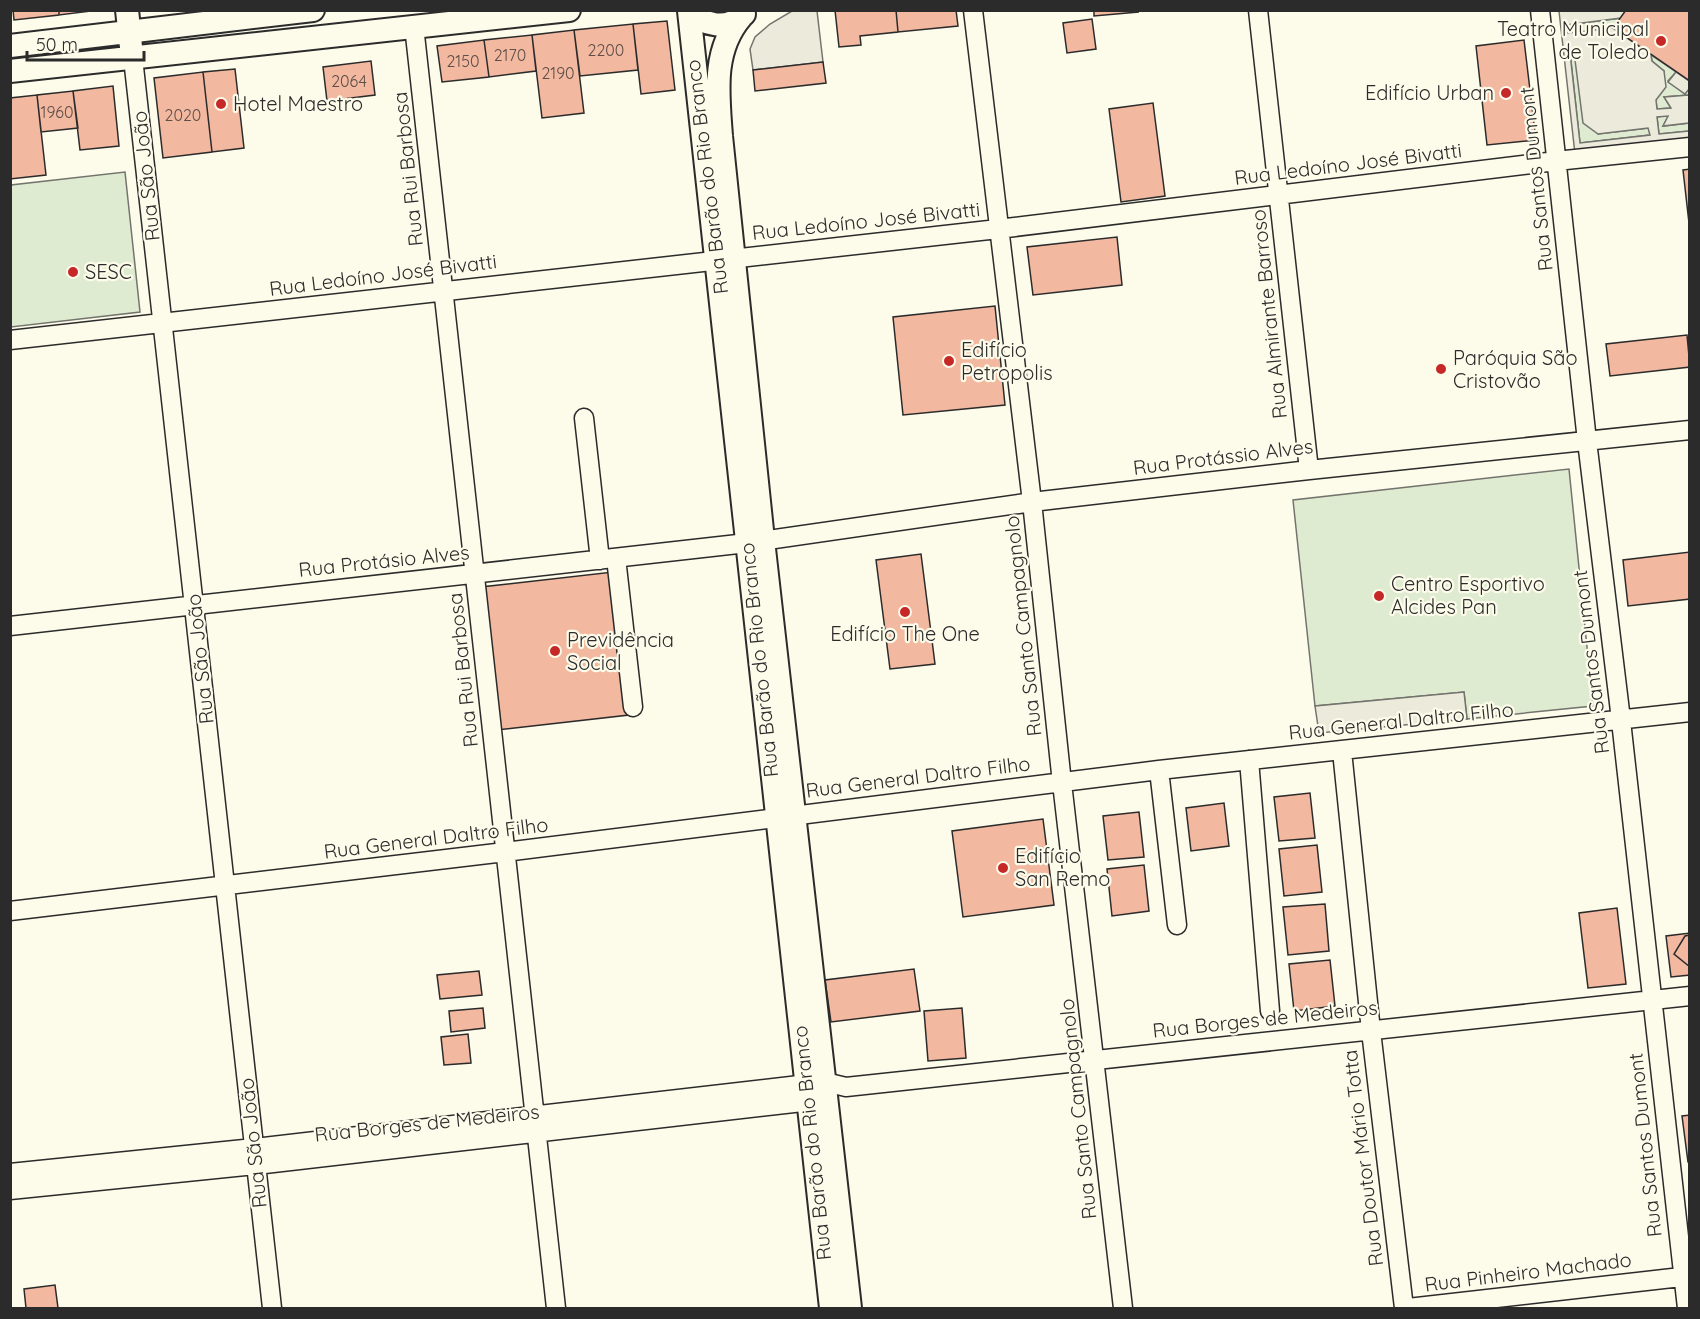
<svg xmlns="http://www.w3.org/2000/svg" width="1700" height="1319" viewBox="0 0 1700 1319" font-family="Quicksand,sans-serif">
	<style>
		.green { fill: #deebd1; stroke: #74746e; stroke-width: 1.5 }
		.parking { fill: #eceadb; stroke: #74746e; stroke-width: 1.5; fill-rule: evenodd }
		.building { fill: #f2b8a0; stroke: #2b2b2b; stroke-width: 1.5 }
		.lines { fill: none; stroke-linecap: round; stroke-linejoin: round }
		.minor-casing { stroke: #2b2b2b; stroke-width: 21 }
		.major-casing { stroke: #2b2b2b; stroke-width: 26 }
		.minor { stroke: #fdfbea; stroke-width: 18 }
		.major { stroke: #fdfbea; stroke-width: 22 }
		.poi-dot { fill: #c62828; stroke: #fdfbea; stroke-width: 2 }
		.labels { text-anchor: middle; stroke-width: 4.5; stroke-linejoin: round; paint-order: stroke }
		.number-label { font-size: 16px; fill: #5d4e48 }
		.poi-label { font-size: 20px; fill: #2b2b2b; stroke: #fdfbea; text-anchor: start }
		.street-label { font-size: 20px; fill: #2b2b2b; stroke: #fdfbea }
	</style>
	<rect width="100%" height="100%" fill="#fdfbea"/>
	<path class="green" d="M1621 18 1613 28 1568 34 1567 25Z
		M1570 52H1575L1598 134 1649 128 1650 135 1580 143Z
		M1651 55 1676 72 1668 81 1685 94 1689 89V95L1664 97 1671 108 1657 109 1656 100 1664 71 1652 61Z
		M1669 115 1663 126 1689 123V131L1659 134 1657 117Z
		M125 172 140 312 11 327V185Z
		M1569 469 1593 706 1467 719 1464 692 1315 706 1293 500Z"/>
	<path class="parking" d="M1589 10 1626 11 1621 18 1567 25 1568 33 1613 28 1651 55 1652 61 1664 71 1666 87 1656 100 1657 109 1671 108 1664 97 1689 95V123L1663 126 1668 116 1657 117 1659 134 1689 131V140L1575 154 1559 11ZM1574 52 1583 123 1598 134 1648 128 1650 135 1580 143 1570 53Z
		M792 11H817L823 62 753 70 750 49 755 37 770 24Z
		M1676 72 1689 81V89L1685 94 1668 82Z
		M1464 692 1467 719 1319 733 1315 706Z"/>
	<path class="building" d="M13 10H59V15L14 20Z
		M59 10H99L59 15Z
		M835 10H896L898 32 860 36 861 45 839 47Z
		M896 10H956L958 26 898 32Z
		M1094 10H1137L1138 12 1094 16Z
		M1626 10H1690V81L1613 28Z
		M1092 19 1096 49 1067 53 1063 23Z
		M667 21 675 90 641 94 633 24Z
		M633 24 638 70 580 76 574 30Z
		M574 30 584 113 542 118 532 35Z
		M532 35 536 71 489 77 484 40Z
		M484 40 489 77 442 82 437 46Z
		M1524 40 1536 140 1487 145 1476 46Z
		M371 61 375 95 327 101 323 67Z
		M823 62 826 83 755 91 753 70Z
		M235 69 244 148 212 152 203 72Z
		M203 72 212 152 163 158 154 78Z
		M113 86 119 146 80 150 73 91Z
		M73 91 78 128 41 132 37 95Z
		M37 95 46 175 10 179V98Z
		M1153 103 1165 196 1121 202 1109 109Z
		M1690 169V232L1683 170Z
		M1117 237 1122 285 1033 295 1027 247Z
		M995 306 1005 405 903 415 893 317Z
		M1687 335 1690 367 1610 376 1606 344Z
		M1690 552V599L1628 606 1623 560Z
		M921 554 935 664 890 669 876 560Z
		M613 572 629 715 497 730 481 587Z
		M1310 793 1315 838 1279 841 1274 797Z
		M1224 803 1229 846 1191 851 1186 808Z
		M1139 812 1144 857 1108 860 1103 816Z
		M1043 819 1054 905 963 917 952 831Z
		M1317 845 1322 892 1284 896 1279 849Z
		M1144 865 1149 911 1112 916 1107 869Z
		M1325 904 1329 951 1288 955 1283 907Z
		M1617 908 1626 984 1588 988 1579 913Z
		M1690 933V975L1671 977 1666 936Z
		M1690 935V967L1674 954 1685 936Z
		M1330 960 1335 1006 1294 1011 1289 964Z
		M914 969 920 1011 831 1022 825 980Z
		M479 971 482 995 440 999 437 975Z
		M483 1008 485 1028 451 1032 449 1011Z
		M962 1008 966 1058 928 1061 924 1011Z
		M468 1034 471 1063 444 1065 441 1037Z
		M1690 1115V1162H1688L1682 1116Z
		M1690 1115V1162H1688L1682 1116Z
		M55 1285 58 1308H26L24 1289Z"/>
	<g class="lines">
		<g class="minor-casing">
			<path id="minor" d="M973 10 1032 502 1062 783 1123 1308
				M1258 10 1309 470
				M1540 10 1587 441 1619 703 1687 1308
				M414 26 556 1308
				M133 58 272 1308
				M10 340 998 229 1556 161 1690 147
				M584 418 600 560
				M616 558 633 707
				M10 626 747 543 1032 502 1309 470 1690 430
				M1342 751 1371 1031 1404 1308
				M1249 760 1270 1011
				M1159 770 1177 925
				M10 911 505 852 1159 770 1690 712
				M10 1173 254 1148 825 1082 846 1087 1690 996
				M10 1190 256 1165 820 1100
				M1408 1308 1690 1276"/>
		</g>
		<g class="major-casing">
			<path id="major" d="M127 10 131 47
				M689 10C704 26 727 31 744 14
				M689 11 831 1308
				M741 17C712 51 718 94 721 136L763 540 850 1308
				M10 46 313 10
				M10 71 569 10"/>
		</g>
		<use href="#minor" class="minor"/>
		<use href="#major" class="major"/>
	</g>
	<g class="poi-dot">
		<circle cx="1661" cy="41" r="6"/>
		<circle cx="1506" cy="93" r="6"/>
		<circle cx="221" cy="104" r="6"/>
		<circle cx="73" cy="272" r="6"/>
		<circle cx="949" cy="361" r="6"/>
		<circle cx="1441" cy="369" r="6"/>
		<circle cx="1379" cy="596" r="6"/>
		<circle cx="905" cy="612" r="6"/>
		<circle cx="555" cy="651" r="6"/>
		<circle cx="1003" cy="868" r="6"/>
	</g>
	<g class="labels">
		<g class="number-label">
			<text x="606" y="56">2200</text>
			<text x="510" y="61">2170</text>
			<text x="463" y="67">2150</text>
			<text x="558" y="79">2190</text>
			<text x="349" y="87">2064</text>
			<text x="57" y="118">1960</text>
			<text x="183" y="121">2020</text>
		</g>
		<g class="poi-label">
			<text x="1649" y="36" text-anchor="end">Teatro Municipal<tspan x="1649" dy="23">de Toledo</tspan></text>
			<text x="1494" y="100" text-anchor="end">Edifício Urban</text>
			<text x="233" y="111">Hotel Maestro</text>
			<text x="85" y="279">SESC</text>
			<text x="961" y="357">Edifício<tspan x="961" dy="23">Petropolis</tspan></text>
			<text x="1453" y="365">Paróquia São<tspan x="1453" dy="23">Cristovão</tspan></text>
			<text x="1391" y="591">Centro Esportivo<tspan x="1391" dy="23">Alcides Pan</tspan></text>
			<text x="905" y="641" text-anchor="middle">Edifício The One</text>
			<text x="567" y="647">Previdência<tspan x="567" dy="23">Social</tspan></text>
			<text x="1015" y="863">Edifício<tspan x="1015" dy="23">San Remo</tspan></text>
		</g>
		<g class="street-label">
			<text transform="translate(1348 164) rotate(-7)" y="7">Rua Ledoíno José Bivatti</text>
			<text transform="translate(408 169) rotate(-96)" y="7">Rua Rui Barbosa</text>
			<text transform="translate(146 176) rotate(-96)" y="7">Rua São João</text>
			<text transform="translate(707 177) rotate(-97)" y="7">Rua Barão do Rio Branco</text>
			<text transform="translate(1536 179) rotate(-96)" y="7">Rua Santos Dumont</text>
			<text transform="translate(866 221) rotate(-6)" y="7">Rua Ledoíno José Bivatti</text>
			<text transform="translate(383 275) rotate(-7)" y="7">Rua Ledoíno José Bivatti</text>
			<text transform="translate(1269 314) rotate(-96)" y="7">Rua Almirante Barroso</text>
			<text transform="translate(1223 457) rotate(-7)" y="7">Rua Protássio Alves</text>
			<text transform="translate(384 561) rotate(-6)" y="7">Rua Protásio Alves</text>
			<text transform="translate(1023 626) rotate(-96)" y="7">Rua Santo Campagnolo</text>
			<text transform="translate(200 659) rotate(-96)" y="7">Rua São João</text>
			<text transform="translate(759 660) rotate(-96)" y="7">Rua Barão do Rio Branco</text>
			<text transform="translate(1591 662) rotate(-97)" y="7">Rua Santos Dumont</text>
			<text transform="translate(463 670) rotate(-96)" y="7">Rua Rui Barbosa</text>
			<text transform="translate(1401 721) rotate(-6)" y="7">Rua General Daltro Filho</text>
			<text transform="translate(918 777) rotate(-7)" y="7">Rua General Daltro Filho</text>
			<text transform="translate(436 838) rotate(-7)" y="7">Rua General Daltro Filho</text>
			<text transform="translate(1265 1019) rotate(-6)" y="7">Rua Borges de Medeiros</text>
			<text transform="translate(1078 1109) rotate(-96)" y="7">Rua Santo Campagnolo</text>
			<text transform="translate(427 1123) rotate(-6)" y="7">Rua Borges de Medeiros</text>
			<text transform="translate(253 1143) rotate(-96)" y="7">Rua São João</text>
			<text transform="translate(812 1143) rotate(-96)" y="7">Rua Barão do Rio Branco</text>
			<text transform="translate(1645 1145) rotate(-96)" y="7">Rua Santos Dumont</text>
			<text transform="translate(1363 1158) rotate(-97)" y="7">Rua Doutor Mário Totta</text>
			<text transform="translate(1528 1272) rotate(-7)" y="7">Rua Pinheiro Machado</text>
		</g>
	</g>
	<rect width="1700" height="1319" fill="none" stroke="#2b2b2b" stroke-width="24"/>
	<path d="M27 51v9h117v-9" fill="none" stroke="#2b2b2b" stroke-width="3"/>
	<text x="36" y="51" font-size="18" fill="#2b2b2b" stroke="#fdfbea" stroke-width="4.5" paint-order="stroke">50 m</text>
</svg>
